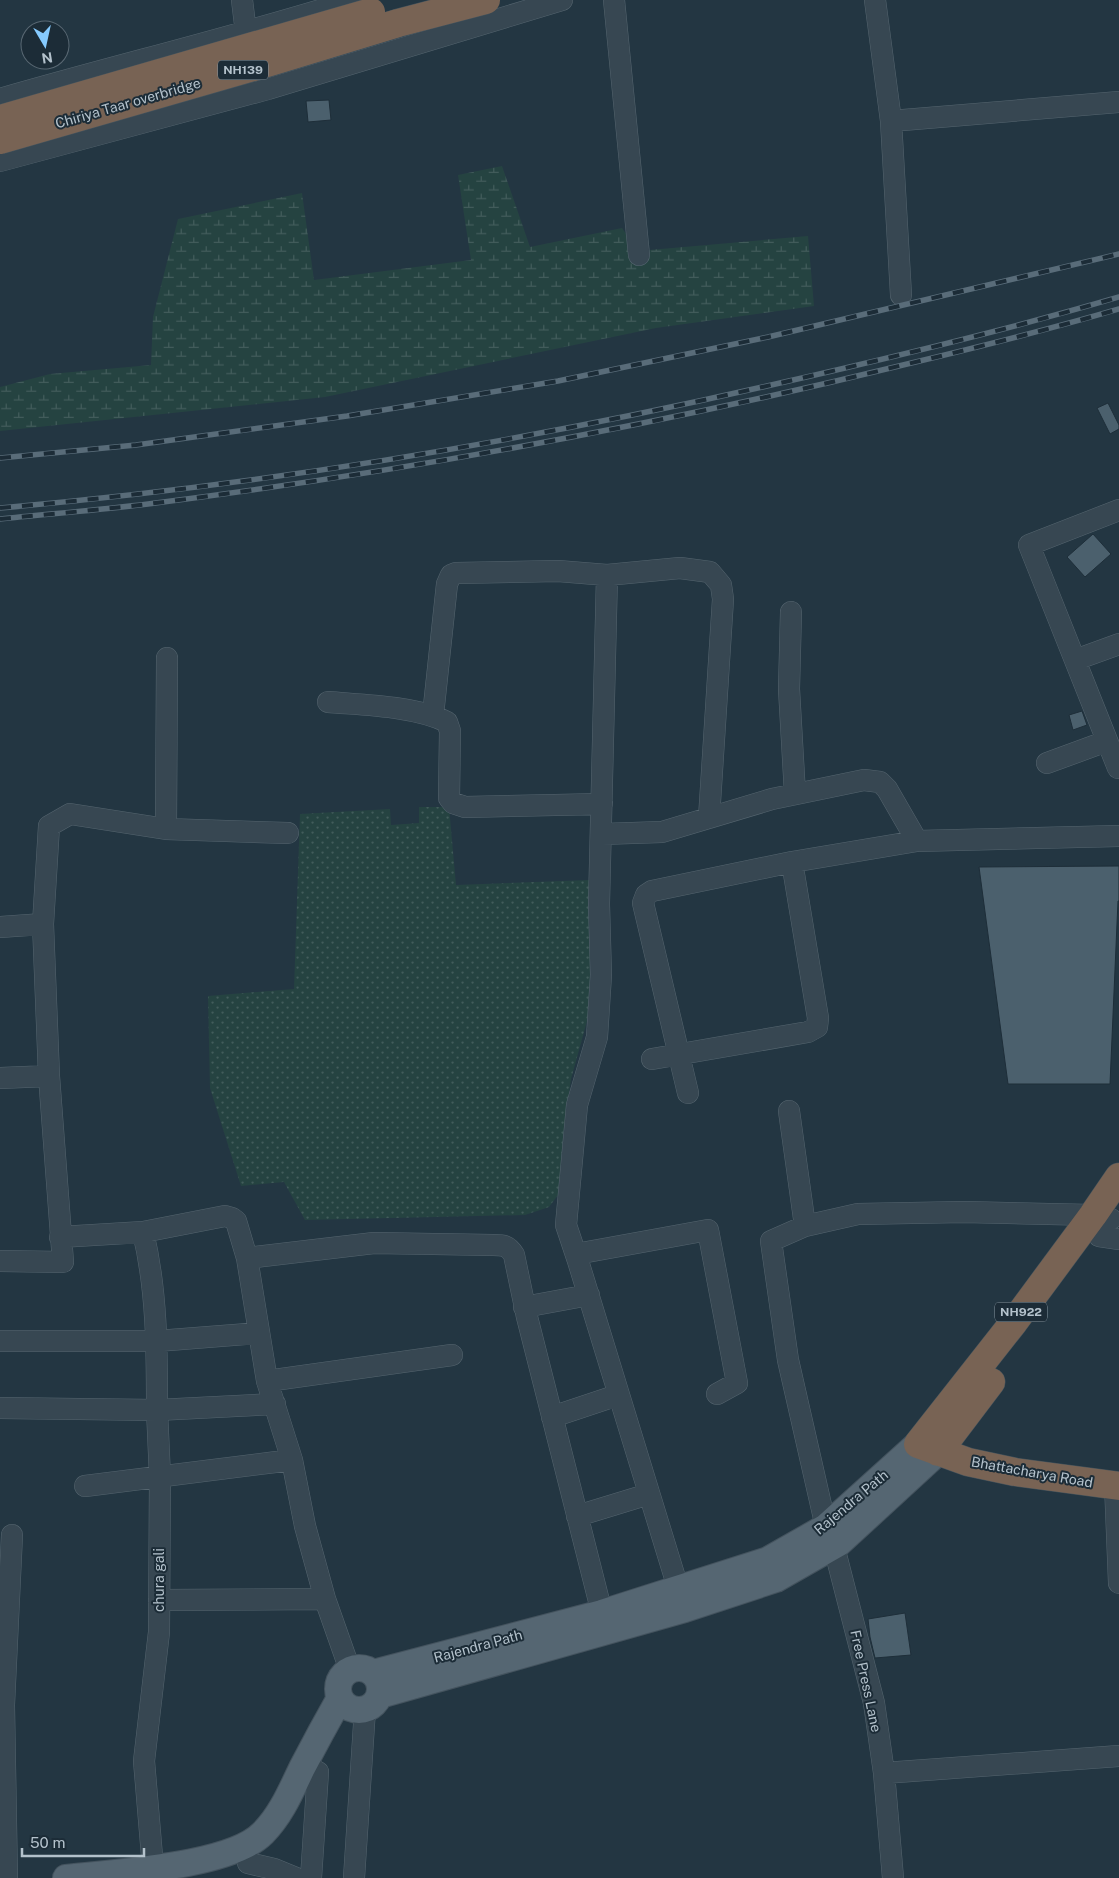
<svg xmlns="http://www.w3.org/2000/svg" width="1119" height="1878" viewBox="0 0 1119 1878" font-family="'Public Sans',sans-serif">
	<style>
		.grass { fill: url(#grass-dots) }
		.wetland { fill: url(#wetland-marsh) }
		.building { fill: #4b606d; stroke: #1e2e39 }
		.lines { fill: none; stroke-linecap: round; stroke-linejoin: round }
		.minor-casing { stroke: #55656f; stroke-width: 22 }
		.major-casing { stroke: #44535e; stroke-width: 28 }
		.highway-casing { stroke: #42525c; stroke-width: 29 }
		.minor { stroke: #374752; stroke-width: 21 }
		.major { stroke: #556672; stroke-width: 26 }
		.highway { stroke: #786354; stroke-width: 28 }
		.rail-casing { stroke: #596c79; stroke-width: 5.5 }
		.rail { stroke: #1c2c37; stroke-width: 4; stroke-dasharray: 11; stroke-linecap: butt }
		.highway-bridge-casing { stroke: #42525c; stroke-width: 29; stroke-linecap: butt }
		.highway-bridge { stroke: #786354; stroke-width: 28 }
		.labels { text-anchor: middle; stroke-width: 4; stroke-linejoin: round; paint-order: stroke }
		.shield { fill: #1c2c37; stroke: #86959f; stroke-width: 1 }
		.shield-label { font-size: 12px; font-weight: bold; fill: #b4c2cc }
		.street-label { font-size: 14px; fill: #b4c2cc; stroke: #1c2c37 }
	</style>
	<defs>
		<pattern id="grass-dots" width="8" height="8" patternUnits="userSpaceOnUse" patternTransform="scale(1.25)"><rect width="8" height="8" fill="#254341"/><path d="M2 2h.1M6 6h.1" fill="none" stroke="#425c5b" stroke-width="1.8" stroke-linecap="round"/></pattern>
		<pattern id="wetland-marsh" width="20" height="14" patternUnits="userSpaceOnUse" patternTransform="scale(1.25)"><rect width="20" height="14" fill="#254341"/><path d="M1 5h8M5 5V1M11 12h8M15 12V8" fill="none" stroke="#425c5b"/></pattern>
	</defs>
	<rect width="100%" height="100%" fill="#233642"/>
	<path class="grass" d="M419 807H449L456 885 590 880 592 1003 571 1079 563 1137 561 1191 549 1207 525 1215 305 1220 284 1182 241 1186 210 1088 208 996 294 989 300 814 390 809 391 825 419 823Z"/>
	<path class="wetland" d="M502 166 530 247 622 228 638 251 808 236 814 306 656 328 325 397 0 431V387L50 374 151 365 153 317 178 219 302 193 314 280 471 260 458 175Z"/>
	<path class="building" d="M329 100 331 120 308 122 306 101Z
		M1108 403 1119 425V429L1110 434 1097 408Z
		M1093 534 1111 554 1085 577 1067 557Z
		M1082 711 1087 725 1073 730 1069 715Z
		M1119 866V901H1118L1110 1084H1008L979 867Z
		M905 1613 911 1655 875 1658 870 1637 868 1619Z"/>
	<g class="lines">
		<g class="minor-casing">
			<path id="minor" d="M242 0 246 33
				M614 0 639 255
				M875 0 891 121 901 295
				M0 99C117 65 236 37 353 0
				M891 121 1119 102
				M0 161 268 89 562 0
				M607 575 599 904 601 975 597 1037 577 1105 566 1225 578 1261 683 1604
				M791 612 789 689 795 794
				M1075 660 1119 644
				M328 702C363 705 416 706 447 722L450 731 449 798 453 803 465 807 602 804
				M433 715 447 584 451 575 456 573 558 571 607 575 680 568 710 572 721 585 723 599 709 818
				M1047 763 1107 741
				M1118 768 1029 545 1119 510
				M166 829 167 658
				M602 834 662 832 772 799 864 780 880 782 887 789 917 841 1119 836
				M0 927 43 924
				M652 1059 808 1032 817 1027 818 1018 792 862
				M0 1078 49 1076
				M688 1093 643 903 646 895 652 891 792 862 917 841
				M789 1111 805 1226
				M1099 1236 1119 1239
				M60 1237 143 1232 225 1216 232 1218 236 1221 247 1258 267 1381 292 1460 305 1526 325 1599 350 1670
				M576 1254 708 1230 737 1383 717 1394
				M247 1258 374 1243 493 1245C503 1245 508 1245 514 1255L527 1317 602 1613
				M0 1261 63 1262 49 1076 43 924 49 826 70 814 166 829 288 833
				M524 1307 589 1295
				M0 1341H157L259 1333
				M267 1381 452 1355
				M0 1408 157 1410C157 1350 157 1290 143 1232
				M552 1417 618 1395
				M1115 1485 1119 1583
				M85 1486 292 1460
				M577 1516 649 1494
				M826 1527 788 1360 771 1241 805 1226 858 1214 964 1212 1093 1215 1111 1219
				M834 1547 874 1703 884 1773 893 1878
				M159 1600 325 1599
				M304 1764 318 1772 311 1878
				M884 1773 1119 1756
				M248 1863 274 1869 296 1878
				M153 1868 144 1761 159 1632 160 1477 157 1410 275 1404
				M7 1878 4 1705 12 1535
				M354 1878 365 1709"/>
		</g>
		<g class="major-casing">
			<path id="major" d="M338 1689a21 21 0 1 1 42 0a21 21 0 1 1-42 0Z
				M373 1673 602 1613 768 1560 826 1527 918 1444
				M380 1695 685 1609 776 1579 839 1543 938 1452
				M66 1878C114 1872 230 1867 263 1833 281 1815 291 1791 302 1768 314 1745 327 1721 340 1698"/>
		</g>
		<g class="highway-casing">
			<path id="highway" d="M1119 1177 1093 1215 1014 1322 918 1444 968 1462 1015 1472 1119 1486
				M938 1452 991 1382"/>
		</g>
		<use href="#minor" class="minor"/>
		<use href="#major" class="major"/>
		<use href="#highway" class="highway"/>
		<g class="rail-casing">
			<path id="rail" d="M0 458 136 445 347 416 558 381 768 337 1119 254
				M0 508C263 485 523 442 780 383 894 357 1007 330 1119 297
				M0 519C49 514 99 510 148 504 402 472 654 426 903 365 975 348 1047 330 1119 309"/>
		</g>
		<use href="#rail" class="rail"/>
		<g class="highway-bridge-casing">
			<path id="highway-bridge" d="M0 119 371 12
				M0 140 257 66 398 23 486 0"/>
		</g>
		<use href="#highway-bridge" class="highway-bridge"/>
	</g>
	<g class="labels">
		<g class="shield">
			<rect x="218" y="60.5" width="50" height="19" rx="4"/>
			<rect x="995" y="1302.5" width="52" height="19" rx="4"/>
		</g>
		<g class="shield-label">
			<text x="243" y="74">NH139</text>
			<text x="1021" y="1316">NH922</text>
		</g>
		<g class="street-label">
			<text transform="translate(128 103) rotate(-16)" y="5">Chiriya Taar overbridge</text>
			<text transform="translate(1032 1472) rotate(10)" y="5">Bhattacharya Road</text>
			<text transform="translate(851 1502) rotate(-40)" y="5">Rajendra Path</text>
			<text transform="translate(159 1580) rotate(-90)" y="5">chura gali</text>
			<text transform="translate(478 1646) rotate(-15)" y="5">Rajendra Path</text>
			<text transform="translate(866 1681) rotate(78)" y="5">Free Press Lane</text>
		</g>
	</g>
	<g transform="translate(45 45) rotate(171)"><circle r="24" fill="#1c2c37" stroke="#596873"/>
	<path d="M0-4L9 19L0 12L-9 19Z" fill="#86cbff"/>
	<text y="-8" font-size="14" font-weight="bold" text-anchor="middle" fill="#b4c2cc">N</text>
	</g>
	<path d="M22 1848v8h122v-8" fill="none" stroke="#b4c2cc" stroke-width="2.5"/>
	<text x="30" y="1848" font-size="15" fill="#b4c2cc" stroke="#1c2c37" stroke-width="4" paint-order="stroke">50 m</text>
</svg>
